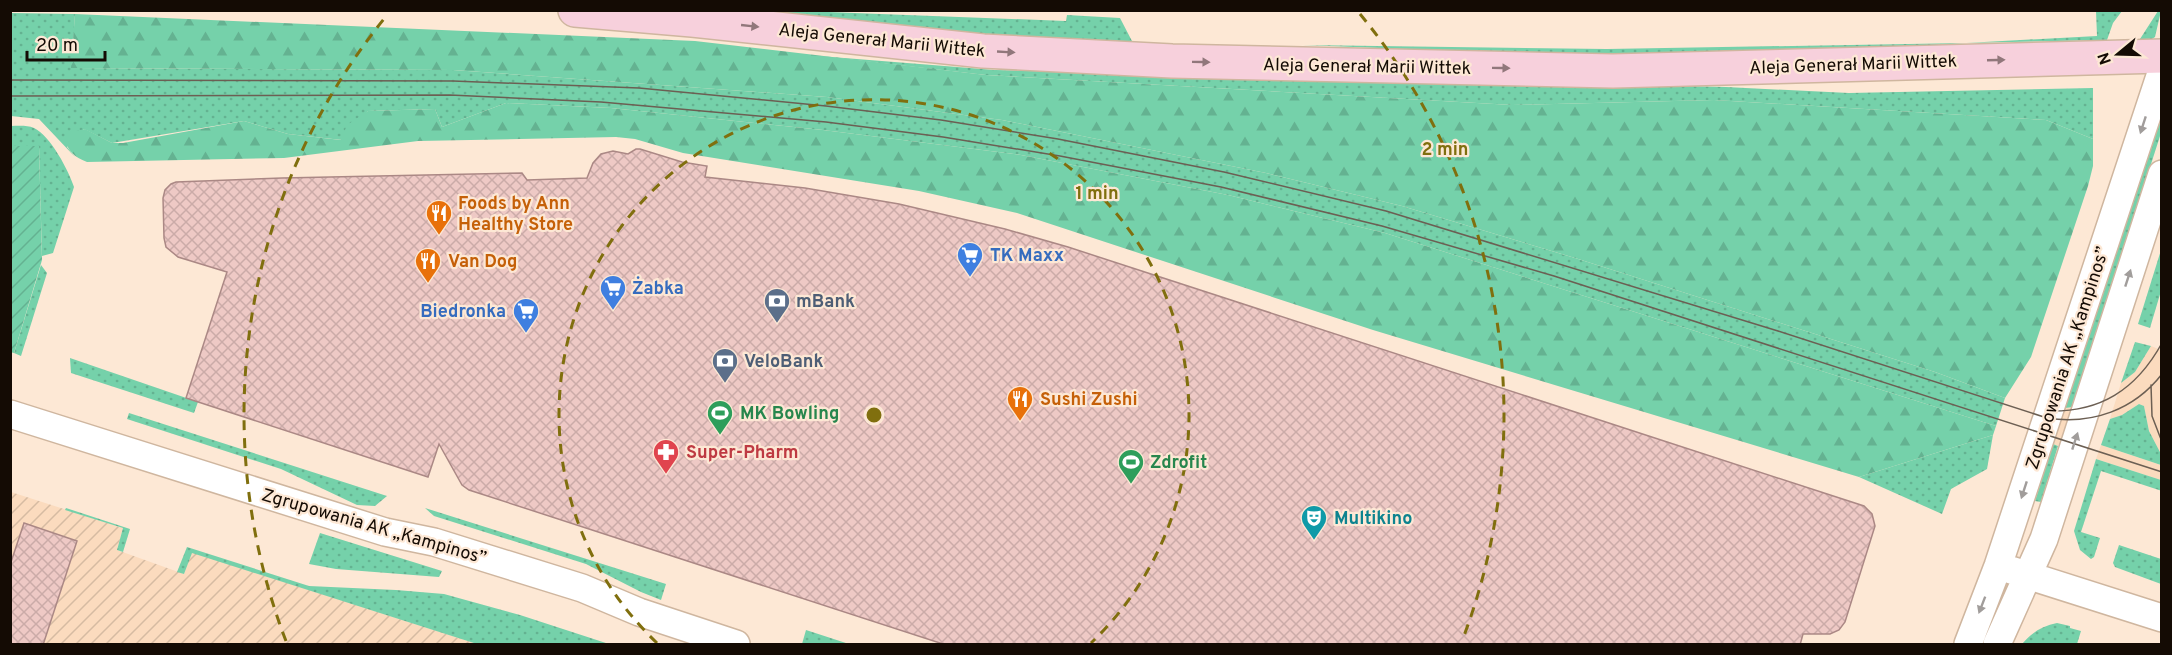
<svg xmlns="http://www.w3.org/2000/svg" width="2172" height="655" viewBox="0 0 2172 655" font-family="Overpass,sans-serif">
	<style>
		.built { fill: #fbdbbe }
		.industrial { fill: url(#industrial-furrows) }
		.grass { fill: url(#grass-dots) }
		.forest { fill: url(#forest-firs) }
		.garden { fill: url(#garden-furrows) }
		.building { fill: url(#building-cross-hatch); stroke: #ab8885; stroke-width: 1.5 }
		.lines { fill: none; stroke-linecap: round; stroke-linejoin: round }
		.minor-casing { stroke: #cfb69f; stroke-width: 30 }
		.secondary-casing { stroke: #cfb69f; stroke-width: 36 }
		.minor { stroke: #fff; stroke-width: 27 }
		.secondary { stroke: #f7d0dc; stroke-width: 33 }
		.tram { stroke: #6c5f53; stroke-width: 1.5 }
		.oneway { fill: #91777b }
		.oneway2 { fill: #a19d9b }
		.ring { fill: none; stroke: #806f0e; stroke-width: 3; stroke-dasharray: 10 8 }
		.labels { text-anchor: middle; stroke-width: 4.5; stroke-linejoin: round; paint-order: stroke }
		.street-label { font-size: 18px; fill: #140b04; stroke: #fde8d5 }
		.food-label { font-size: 18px; font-weight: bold; fill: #c56008; stroke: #fde8d5; text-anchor: start }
		.shop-label { font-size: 18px; font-weight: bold; fill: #366cbe; stroke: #fde8d5; text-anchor: start }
		.service-label { font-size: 18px; font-weight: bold; fill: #4e5e75; stroke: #fde8d5; text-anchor: start }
		.leisure-label { font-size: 18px; font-weight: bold; fill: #27864d; stroke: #fde8d5; text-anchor: start }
		.health-label { font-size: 18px; font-weight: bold; fill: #be3a42; stroke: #fde8d5; text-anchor: start }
		.culture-label { font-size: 18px; font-weight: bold; fill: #0d838f; stroke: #fde8d5; text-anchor: start }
		.centre { fill: #806f0e; stroke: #fde8d5; stroke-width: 3 }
		.ring-label { font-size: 18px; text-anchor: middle; font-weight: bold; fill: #806f0e; stroke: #fde8d5; stroke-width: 4.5; stroke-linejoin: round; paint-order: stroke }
	</style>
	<defs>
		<pattern id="industrial-furrows" width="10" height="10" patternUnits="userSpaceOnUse" patternTransform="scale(1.5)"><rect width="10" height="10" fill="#fbdbbe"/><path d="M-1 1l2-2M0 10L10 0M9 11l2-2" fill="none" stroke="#d6bba2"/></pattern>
		<pattern id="grass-dots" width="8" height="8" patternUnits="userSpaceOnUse" patternTransform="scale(1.5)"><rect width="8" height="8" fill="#75d1aa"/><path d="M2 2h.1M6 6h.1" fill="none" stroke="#64b291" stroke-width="1.8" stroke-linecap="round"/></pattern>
		<pattern id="forest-firs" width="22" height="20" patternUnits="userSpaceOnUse" patternTransform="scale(1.5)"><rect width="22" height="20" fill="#75d1aa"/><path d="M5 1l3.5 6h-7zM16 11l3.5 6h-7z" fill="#64b291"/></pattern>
		<pattern id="garden-furrows" width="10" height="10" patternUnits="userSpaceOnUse" patternTransform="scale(1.5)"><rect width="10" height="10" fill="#75d1aa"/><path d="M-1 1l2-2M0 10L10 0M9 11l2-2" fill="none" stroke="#64b291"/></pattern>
		<pattern id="building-cross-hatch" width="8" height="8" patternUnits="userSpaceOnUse" patternTransform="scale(1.5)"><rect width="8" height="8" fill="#eec9c5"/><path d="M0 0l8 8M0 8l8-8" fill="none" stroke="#cbaba8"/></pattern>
	</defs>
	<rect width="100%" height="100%" fill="#fde8d5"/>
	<path class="built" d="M2151 346 2161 350V454L2149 431 2144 406 2139 404 2122 415 2110 419 2121 383 2135 372Z
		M2073 407 2058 446 2053 444 2065 408Z
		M2101 445 2161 465V480L2096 459Z"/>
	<path class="industrial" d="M11 492 123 528 117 550 184 574 192 552 477 644H11Z"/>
	<path class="grass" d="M751 10 802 11 1066 21 1067 15 1120 18 1133 43 901 30Z
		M2096 11H2122L2113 23 2107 40 1966 43 1828 52 1626 55 1505 53 1303 45 1607 49 1966 43 2097 36Z
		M2158 11H2161L2155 37 2152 39H2140Z
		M11 13 75 14 72 68 453 70 827 97 1002 120 1266 173 1402 206 1575 258 1935 372 2005 398 1996 426 1385 233 1228 195 1021 155 823 130 611 108 506 103 442 127 435 109 368 111 342 140 288 134 244 121 112 143 84 129 67 147 75 157 39 119 11 116Z
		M819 56 995 70 1726 87 1849 93 2093 88V139L2046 120 1714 100 1512 105 986 75Z
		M2160 114H2161V133L2073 407 2065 408Z
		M11 126C18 126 27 125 34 128 50 135 69 171 74 187L53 253 42 256 39 146H11Z
		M2161 250V291L2150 328 2138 324Z
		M41 265 47 273 21 356 14 353Z
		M2135 342 2151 346 2135 372 2121 383Z
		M70 358 198 402 194 413 71 373Z
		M2139 404 2144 406 2149 431 2161 454V465L2101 445 2110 419 2122 415Z
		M129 413 387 496 375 506 357 505 281 469 127 419Z
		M1993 435 1987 469 1951 489 1942 514 1859 477Z
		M2053 444 2058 446 2041 502 2035 501Z
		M2096 459 2161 480 2162 491 2101 471 2081 532 2100 538 2094 557 2091 559 2080 550 2074 531Z
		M66 508 130 529 123 552 117 550 123 528 65 510Z
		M425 508 666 584 661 600 641 592 586 564 434 516Z
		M320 533 442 571 439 577 336 569 309 564Z
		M2119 545 2161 559V584L2115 567 2113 563Z
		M187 547 309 586 396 590 444 594 520 615 609 644H477L192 553 184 574 177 572Z
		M2057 623 2070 626V628L2081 631 2077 644H2022C2031 633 2042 626 2057 623Z
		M806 630 849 644H802Z"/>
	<path class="forest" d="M75 14 695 41 986 75 1512 105 1714 100 2046 120 2093 139V166L2088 186 2031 357 2005 398 1935 372 1575 258 1402 206 1266 173 1002 120 827 97 453 70 71 68Z
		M506 103 611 108 823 130 1021 155 1228 195 1385 233 1996 426 1993 435 1859 477 1373 330 1017 213 919 191 683 153 635 139 616 137 418 141 284 158 87 162C74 157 68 151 64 138L72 132 85 129 112 143H123L244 121 288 134 341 140 347 125 368 111 435 109 442 127Z"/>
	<path class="garden" d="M10 146H39L42 260 14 353 10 352Z"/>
	<path class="building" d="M636 149H640L682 162 707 166 705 177 805 188 899 204 1005 229 1068 247 1864 506 1872 514 1875 526 1845 622 1839 630 1830 634H1803L1800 645H946L469 490 462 485 439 444 428 477 186 398 227 272 178 257 166 247 164 238 163 198 165 190 171 184 176 182 282 178 522 173 527 180 587 178 593 163 601 154 613 151 628 154Z
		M24 523 77 541 43 645H10V565Z"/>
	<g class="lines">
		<g class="minor-casing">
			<path id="minor" d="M10 414 385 532 434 542 582 588 639 612 736 644
				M2011 570 2162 618
				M1968 644 1998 566 2162 70
				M1997 644 2044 539 2162 174"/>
		</g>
		<g class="secondary-casing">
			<path id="secondary" d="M575 10 692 20 983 51 1172 61 1613 71 2162 56"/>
		</g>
		<use href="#minor" class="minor"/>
		<use href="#secondary" class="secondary"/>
		<path class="tram" d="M10 80 453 81 639 88 826 106 941 120 1058 139 1224 172 1386 211 1778 331 2047 418C2092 425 2134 410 2162 374
			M10 96 450 95 601 102 826 122 943 137 1060 156 1221 187 1382 226 1554 276 2162 472
			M2151 385 2152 416 2162 442
			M2046 411C2100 413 2136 390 2162 343"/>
	</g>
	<defs><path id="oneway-solid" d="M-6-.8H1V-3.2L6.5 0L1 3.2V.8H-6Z" transform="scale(1.5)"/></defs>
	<g class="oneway">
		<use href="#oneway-solid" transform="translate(750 26) rotate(6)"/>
		<use href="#oneway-solid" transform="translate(1006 52) rotate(3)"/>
		<use href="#oneway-solid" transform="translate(1996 60) rotate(-2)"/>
		<use href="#oneway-solid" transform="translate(1201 62) rotate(1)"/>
		<use href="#oneway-solid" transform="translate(1501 68) rotate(1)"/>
	</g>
	<g class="oneway2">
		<use href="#oneway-solid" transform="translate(2143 125) rotate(108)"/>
		<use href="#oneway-solid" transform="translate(2128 278) rotate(-72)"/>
		<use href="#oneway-solid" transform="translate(2075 441) rotate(-72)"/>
		<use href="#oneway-solid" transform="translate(2024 490) rotate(108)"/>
		<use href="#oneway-solid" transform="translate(1982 605) rotate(111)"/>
	</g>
	<g class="ring">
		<path d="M657 643A315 315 0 1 1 1091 643"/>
		<path d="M286 641A630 630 0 0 1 388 14M1360 14A630 630 0 0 1 1462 641"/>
	</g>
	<defs>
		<g id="restaurant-pin" transform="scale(1.35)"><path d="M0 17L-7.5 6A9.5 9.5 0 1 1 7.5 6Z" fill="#e8710a" stroke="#fde8d5"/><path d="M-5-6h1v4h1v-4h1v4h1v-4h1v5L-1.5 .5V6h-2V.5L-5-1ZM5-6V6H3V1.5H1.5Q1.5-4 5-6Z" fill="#fff"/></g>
		<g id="supermarket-pin" transform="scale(1.35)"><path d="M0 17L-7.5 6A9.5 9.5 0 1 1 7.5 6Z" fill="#3f7fe0" stroke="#fde8d5"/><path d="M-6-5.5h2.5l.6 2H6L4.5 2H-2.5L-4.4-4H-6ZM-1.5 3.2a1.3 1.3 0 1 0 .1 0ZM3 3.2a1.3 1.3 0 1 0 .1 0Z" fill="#fff"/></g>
		<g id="bank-pin" transform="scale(1.35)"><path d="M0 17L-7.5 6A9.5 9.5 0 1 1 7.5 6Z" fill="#5c6f8a" stroke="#fde8d5"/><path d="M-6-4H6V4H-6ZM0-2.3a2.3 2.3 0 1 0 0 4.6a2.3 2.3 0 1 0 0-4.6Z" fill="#fff"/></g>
		<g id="stadium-pin" transform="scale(1.35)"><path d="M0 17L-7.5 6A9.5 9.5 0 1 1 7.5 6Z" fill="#2e9e5b" stroke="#fde8d5"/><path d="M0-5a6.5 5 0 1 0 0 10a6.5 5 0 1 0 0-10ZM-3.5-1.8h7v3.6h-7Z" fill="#fff"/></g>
		<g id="pharmacy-pin" transform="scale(1.35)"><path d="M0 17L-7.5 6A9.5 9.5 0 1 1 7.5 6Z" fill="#e0444e" stroke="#fde8d5"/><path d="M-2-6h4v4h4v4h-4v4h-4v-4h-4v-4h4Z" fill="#fff"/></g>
		<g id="theatre-pin" transform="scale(1.35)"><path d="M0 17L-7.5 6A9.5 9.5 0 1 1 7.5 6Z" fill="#0f9aa8" stroke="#fde8d5"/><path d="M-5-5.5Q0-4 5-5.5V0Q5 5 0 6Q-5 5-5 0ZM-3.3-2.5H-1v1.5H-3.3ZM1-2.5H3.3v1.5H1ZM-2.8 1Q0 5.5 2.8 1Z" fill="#fff"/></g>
	</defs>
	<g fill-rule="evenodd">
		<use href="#restaurant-pin" x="439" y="213"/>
		<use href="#supermarket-pin" x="970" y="255"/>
		<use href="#restaurant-pin" x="428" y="261"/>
		<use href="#supermarket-pin" x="613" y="288"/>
		<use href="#bank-pin" x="777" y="301"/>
		<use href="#supermarket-pin" x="526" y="311"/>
		<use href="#bank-pin" x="725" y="361"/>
		<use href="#restaurant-pin" x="1020" y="399"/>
		<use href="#stadium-pin" x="720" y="413"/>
		<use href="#pharmacy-pin" x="666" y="452"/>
		<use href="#stadium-pin" x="1131" y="462"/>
		<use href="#theatre-pin" x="1314" y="518"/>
	</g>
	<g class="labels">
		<g class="street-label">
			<text transform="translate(882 40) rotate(6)" y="6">Aleja Generał Marii Wittek</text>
			<text transform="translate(1853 64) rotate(-2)" y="6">Aleja Generał Marii Wittek</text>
			<text transform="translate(1367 66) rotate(1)" y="6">Aleja Generał Marii Wittek</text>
			<text transform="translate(2067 358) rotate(-72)" y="6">Zgrupowania AK „Kampinos”</text>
			<text transform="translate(374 526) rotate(16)" y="6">Zgrupowania AK „Kampinos”</text>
		</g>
		<g class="food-label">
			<text x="458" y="209">Foods by Ann<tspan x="458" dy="21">Healthy Store</tspan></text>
			<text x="448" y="267">Van Dog</text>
			<text x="1040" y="405">Sushi Zushi</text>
		</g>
		<g class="shop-label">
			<text x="990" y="261">TK Maxx</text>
			<text x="632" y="294">Żabka</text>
			<text x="506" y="317" text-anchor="end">Biedronka</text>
		</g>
		<g class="service-label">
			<text x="796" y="307">mBank</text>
			<text x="744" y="367">VeloBank</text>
		</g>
		<g class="leisure-label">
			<text x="740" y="419">MK Bowling</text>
			<text x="1150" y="468">Zdrofit</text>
		</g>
		<g class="health-label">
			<text x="686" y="458">Super-Pharm</text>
		</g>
		<g class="culture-label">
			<text x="1334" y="524">Multikino</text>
		</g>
	</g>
	<circle cx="874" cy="415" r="9" class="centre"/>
	<g class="ring-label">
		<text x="1445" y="155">2 min</text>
		<text x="1097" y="199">1 min</text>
	</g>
	<rect width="2172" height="655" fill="none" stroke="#140b04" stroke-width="24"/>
	<g transform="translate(2118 54) rotate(251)" stroke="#fde8d5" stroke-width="4.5" paint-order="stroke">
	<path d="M0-4.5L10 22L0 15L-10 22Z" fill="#140b04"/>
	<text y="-9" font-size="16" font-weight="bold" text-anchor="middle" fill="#140b04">N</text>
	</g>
	<path d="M27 51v9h78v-9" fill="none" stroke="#140b04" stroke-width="3"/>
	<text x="36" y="51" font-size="18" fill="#140b04" stroke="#fde8d5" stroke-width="4.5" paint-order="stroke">20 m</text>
</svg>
